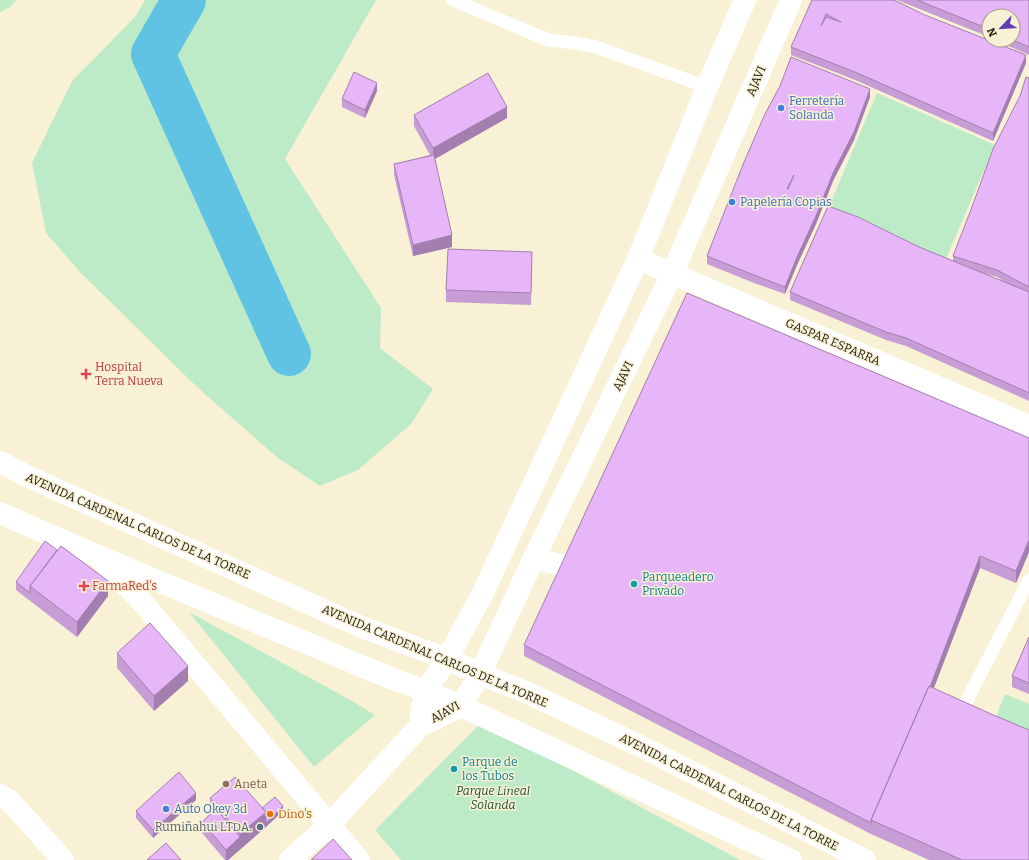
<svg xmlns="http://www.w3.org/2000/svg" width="1029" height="860" viewBox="0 0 1029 860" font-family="Bitter,serif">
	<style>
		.green { fill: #bdebc7 }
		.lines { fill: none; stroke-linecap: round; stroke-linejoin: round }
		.river { stroke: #61c3e4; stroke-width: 44 }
		.service { stroke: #fff; stroke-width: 13 }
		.minor { stroke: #fff; stroke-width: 22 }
		.tertiary { stroke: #fff; stroke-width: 22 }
		.wall { fill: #c79dd5; fill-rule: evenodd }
		.shaded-wall { fill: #a27fae }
		.building { fill: #e7b6f8; stroke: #a27fae; fill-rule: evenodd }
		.shop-dot { fill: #3f7fe0; stroke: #f9f1d5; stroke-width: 1.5 }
		.health-dot { fill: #e0444e; stroke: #f9f1d5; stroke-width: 1.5 }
		.culture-dot { fill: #0f9aa8; stroke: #f9f1d5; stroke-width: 1.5 }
		.education-dot { fill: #8d6e63; stroke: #f9f1d5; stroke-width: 1.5 }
		.food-dot { fill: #e8710a; stroke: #f9f1d5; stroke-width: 1.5 }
		.service-dot { fill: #5c6f8a; stroke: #f9f1d5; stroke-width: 1.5 }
		.labels { text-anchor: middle; stroke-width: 3; stroke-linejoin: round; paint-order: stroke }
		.street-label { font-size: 12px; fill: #252217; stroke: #f9f1d5 }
		.shop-label { font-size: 12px; fill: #366cbe; stroke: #f9f1d5; text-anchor: start }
		.health-label { font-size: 12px; fill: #be3a42; stroke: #f9f1d5; text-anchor: start }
		.culture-label { font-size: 12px; fill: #0d838f; stroke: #f9f1d5; text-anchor: start }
		.education-label { font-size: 12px; fill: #785e54; stroke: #f9f1d5; text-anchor: start }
		.park-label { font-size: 12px; font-style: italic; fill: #1e522f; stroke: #f9f1d5 }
		.food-label { font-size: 12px; fill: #c56008; stroke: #f9f1d5; text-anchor: start }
		.service-label { font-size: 12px; fill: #4e5e75; stroke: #f9f1d5; text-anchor: end }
	</style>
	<rect width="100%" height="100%" fill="#f9f1d5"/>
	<path class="green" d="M0 0H16L10 7 0 12Z
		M145 0H376L285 159 381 308 380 348 433 389 411 424 358 470 320 486 278 458 197 387 80 272 46 233 32 163 72 81 135 17Z
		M877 93 995 145 945 261 828 209Z
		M189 612 345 697 375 715 314 767Z
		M1005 694 1029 704V745L991 729Z
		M482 722 740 860H401L375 830Z"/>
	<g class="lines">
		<path class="river" d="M184 0 153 54 289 354"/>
		<path class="service" d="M453 0 548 40 575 43 596 47 707 87
			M966 702 1029 580"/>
		<path class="minor" d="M638 259 1029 426
			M98 556 144 604 359 860
			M534 558 560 565 589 577
			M0 795 10 801 63 860"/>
		<path class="tertiary" d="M0 462 29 477 359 626 447 659 480 674 528 693 642 747 865 860
			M0 513 98 556 393 679 426 691 461 706 791 860
			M421 725V714L426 691 447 659 482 595 638 259 707 87 745 0
			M290 860 329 825 421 725 433 720 461 706 480 674 534 558 672 274 791 0"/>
	</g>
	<path class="wall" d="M812 0 1026 63 993 141 855 80 791 55V47Z
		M897 0H1029V55L995 40H1013L989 16V37Z
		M1029 78V401L906 346 886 340 790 300V292L919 247 953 261V256ZM982 273 997 277 1008 284Z
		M377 91 365 118 342 107V99Z
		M870 97 854 140 833 181 816 224 797 265 785 294 754 283 707 264V256Z
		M414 115 507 118 435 159 452 247 413 256 394 175V164L430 155 414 126Z
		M532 264 531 305 446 302V290Z
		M1029 438V552L1016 583 980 568 933 688 1029 860H929L871 834 524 656V645Z
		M16 582 108 596 77 637 16 590Z
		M1029 637V694L1012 687V676Z
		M117 653 188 681 154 711 117 668Z
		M210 798 262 808 283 811 228 860H225L202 833V822L210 814Z
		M196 800 153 838 136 818V811Z"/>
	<path class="shaded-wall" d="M1026 55V63L993 141V133Z
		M377 83V91L365 118V110Z
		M870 89V97L854 140 833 181 816 224 797 265 785 294V287L797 257Z
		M507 107V118L433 160V148Z
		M452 235V247L413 256V245Z
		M1029 540V552L1016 583V571Z
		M980 556V568L929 701 876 822Z
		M108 581V596L77 637V622Z
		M188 666V681L154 711V696Z
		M196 793V800L153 838V830Z
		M283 806V811L266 827V823Z
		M266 812V827L228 860H226V850L240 837V834Z"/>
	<path class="building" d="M812 0H894L925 15 1026 55 993 133 855 72 791 47ZM826 14 841 22 826 17 821 26Z
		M917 0H1029V47L1013 40V16H989V29Z
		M791 57 870 89 854 132 833 173 816 216 797 257 785 287 754 275 707 256 744 162 765 114 780 86ZM794 175 788 189H787Z
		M354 72 377 83 365 110 342 99Z
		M488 73 507 107 433 148 414 115Z
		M1026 77 1029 78V287L997 270 953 256 972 207 993 149 1020 96Z
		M434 155 452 235 413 245 394 164Z
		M828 206 858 217 919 247 1029 292V393L906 338 886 332 790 292Z
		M448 249 532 252 531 293 446 290Z
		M687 293 1029 438V540L1016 571 980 556 930 687 929 686 871 820V823L524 645Z
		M45 541 57 550 30 586V593L16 582Z
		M61 546 108 581 77 622 30 586Z
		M150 623 188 666 154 696 117 653Z
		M1029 637V683L1012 676Z
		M929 686 991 714 1029 730V860H962L871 820Z
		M179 772 196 793 153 830 136 811Z
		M235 777 266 812 240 834 210 798Z
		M275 797 283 806 266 823V812L262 808Z
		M216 809 240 837 226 850 202 822Z
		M333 839 352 860H311Z
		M166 843 181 860H147Z"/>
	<g class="shop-dot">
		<circle cx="781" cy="108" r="4"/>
		<circle cx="732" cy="202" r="4"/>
		<circle cx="166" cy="809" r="4"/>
	</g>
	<g class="health-dot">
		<path d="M84 368h4v4h4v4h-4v4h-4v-4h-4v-4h4z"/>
		<path d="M82 580h4v4h4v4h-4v4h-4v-4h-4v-4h4z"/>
	</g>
	<g class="culture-dot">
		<circle cx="634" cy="584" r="4"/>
		<circle cx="454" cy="769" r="4"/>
	</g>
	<circle class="education-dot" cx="226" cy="784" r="4"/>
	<circle class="food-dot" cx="270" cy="814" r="4"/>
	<circle class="service-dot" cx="260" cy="827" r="4"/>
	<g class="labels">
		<g class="street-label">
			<text transform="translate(756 81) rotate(-67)" y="4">AJAVI</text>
			<text transform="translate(833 342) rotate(23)" y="4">GASPAR ESPARRA</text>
			<text transform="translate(623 376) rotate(-64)" y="4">AJAVI</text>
			<text transform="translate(138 526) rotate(24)" y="4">AVENIDA CARDENAL CARLOS DE LA TORRE</text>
			<text transform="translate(435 656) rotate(23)" y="4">AVENIDA CARDENAL CARLOS DE LA TORRE</text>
			<text transform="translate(445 712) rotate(-29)" y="4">AJAVI</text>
			<text transform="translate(729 792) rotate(27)" y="4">AVENIDA CARDENAL CARLOS DE LA TORRE</text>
		</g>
		<g class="shop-label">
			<text x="789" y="105">Ferretería<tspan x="789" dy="14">Solanda</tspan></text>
			<text x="740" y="206">Papelería Copias</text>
			<text x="174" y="813">Auto Okey 3d</text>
		</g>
		<g class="health-label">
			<text x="95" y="371">Hospital<tspan x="95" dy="14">Terra Nueva</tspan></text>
			<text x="92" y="590">FarmaRed's</text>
		</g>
		<g class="culture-label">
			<text x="642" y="581">Parqueadero<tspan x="642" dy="14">Privado</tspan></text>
			<text x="462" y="766">Parque de<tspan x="462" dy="14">los Tubos</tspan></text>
		</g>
		<g class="education-label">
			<text x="234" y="788">Aneta</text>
		</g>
		<g class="park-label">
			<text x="493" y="795">Parque Lineal<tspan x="493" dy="14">Solanda</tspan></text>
		</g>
		<g class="food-label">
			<text x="278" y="818">Dino's</text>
		</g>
		<g class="service-label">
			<text x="252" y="831">Rumiñahui LTDA.</text>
		</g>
	</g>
	<g transform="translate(1001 28) rotate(245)"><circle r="19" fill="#f9f1d5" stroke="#a49e89"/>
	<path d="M0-3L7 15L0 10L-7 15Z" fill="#5d3eb6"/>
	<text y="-6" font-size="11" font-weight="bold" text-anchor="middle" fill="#252217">N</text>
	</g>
</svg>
